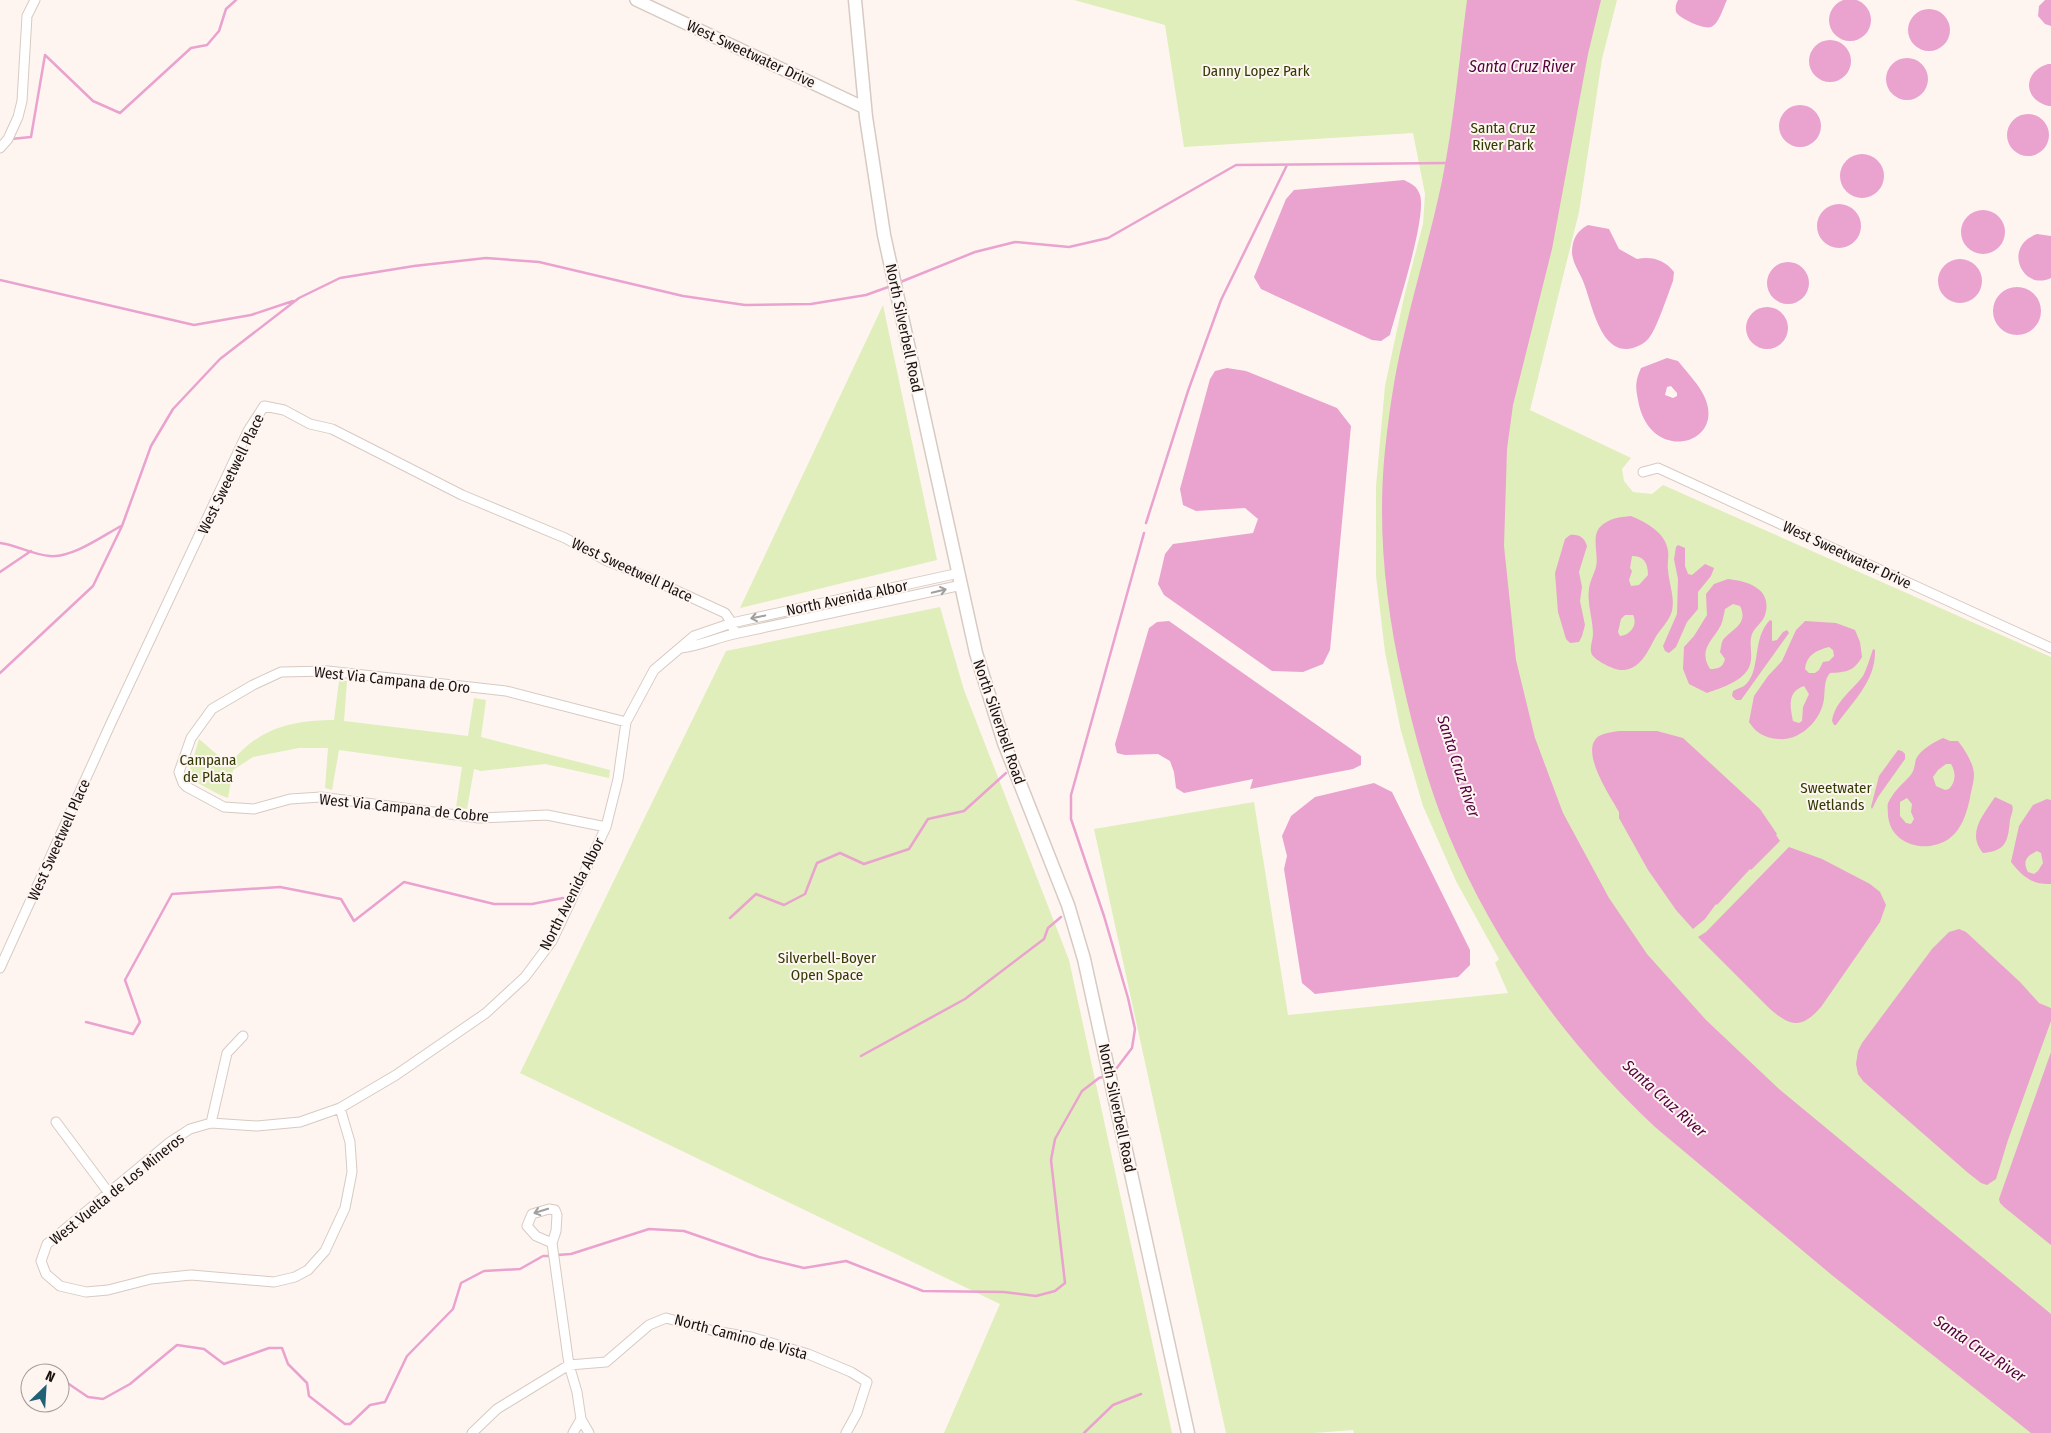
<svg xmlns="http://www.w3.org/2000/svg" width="2051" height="1433" viewBox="0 0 2051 1433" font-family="'Fira Sans Condensed',sans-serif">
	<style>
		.green { fill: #dfeeba }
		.water { fill: #eaa2cf; fill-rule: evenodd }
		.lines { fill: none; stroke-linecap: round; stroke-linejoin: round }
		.stream { stroke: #eaa2cf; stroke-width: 2.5 }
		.minor-casing { stroke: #d7cac2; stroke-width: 11 }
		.tertiary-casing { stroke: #d7cac2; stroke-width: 14 }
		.secondary-casing { stroke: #d7cac2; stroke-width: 15 }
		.minor { stroke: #fff; stroke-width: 9 }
		.tertiary { stroke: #fff; stroke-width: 11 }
		.secondary { stroke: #fff; stroke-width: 12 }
		.oneway { stroke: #a2a09f }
		.labels { text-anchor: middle; stroke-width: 4; stroke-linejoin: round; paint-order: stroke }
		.street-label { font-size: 15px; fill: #171210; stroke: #fef5f1 }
		.park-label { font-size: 15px; fill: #303b00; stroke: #fef5f1 }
		.water-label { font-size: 16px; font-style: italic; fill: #53003f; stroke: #fef5f1 }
	</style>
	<rect width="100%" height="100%" fill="#fef5f1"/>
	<path class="green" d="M1074 0H1617L1602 59 1579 212 1530 410 1631 458 1622 469 1624 481 1633 492 1652 494 1663 485 2051 657V1433H1354L1353 1430 1314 1433H1226L1094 829 1254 802 1288 1015 1508 993 1495 963 1499 959 1456 881 1423 806 1401 731 1385 652 1376 576V486L1385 386 1404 297 1423 224 1425 194 1413 133 1184 147 1165 25Z
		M883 305 937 560 740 608Z
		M940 607 964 690 1069 960 1172 1433H944L1000 1304 520 1073 726 651Z
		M339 681H347L344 721 468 736 474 698 486 700 481 737 610 770 609 778 545 764 481 771 474 769 467 809 456 807 462 767 339 750 332 790 325 788 328 748H299L253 757 233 770 228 798 220 795 192 780 189 772 199 739 228 764C238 755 247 744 258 738 281 723 308 720 334 720Z"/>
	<path class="water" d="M1829 20a21 21 0 1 1 42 0a21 21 0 1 1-42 0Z
		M1467 0H1601L1588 54 1552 249 1513 405 1507 449 1504 546 1516 660 1535 738 1563 813 1609 898 1647 954 1706 1020 1779 1089 2051 1314V1433H2031L1833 1276 1655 1127C1562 1039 1486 934 1440 813 1424 770 1412 724 1402 679 1386 607 1378 534 1384 461 1388 419 1394 376 1404 335 1416 283 1431 233 1442 181 1454 122 1459 60 1467 0Z
		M1678 0H1727C1723 8 1719 24 1711 27 1704 30 1679 18 1676 12 1675 7 1676 4 1678 0Z
		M2045 0H2051V26L2045 24 2038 16 2039 6Z
		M1908 30a21 21 0 1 1 42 0a21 21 0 1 1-42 0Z
		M1809 61a21 21 0 1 1 42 0a21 21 0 1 1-42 0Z
		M1886 79a21 21 0 1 1 42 0a21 21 0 1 1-42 0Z
		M2048 64H2051V106H2049C2023 100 2022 72 2048 64Z
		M1779 126a21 21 0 1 1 42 0a21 21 0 1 1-42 0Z
		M2007 135a21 21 0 1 1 42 0a21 21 0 1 1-42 0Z
		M1840 176a22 22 0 1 1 44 0a22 22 0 1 1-44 0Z
		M1404 180C1412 184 1417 186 1420 195 1427 217 1397 309 1390 335L1381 341 1372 340 1261 289 1254 277 1286 199 1294 190Z
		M1817 226a22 22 0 1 1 44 0a22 22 0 1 1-44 0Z
		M1961 232a22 22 0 1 1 44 0a22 22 0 1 1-44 0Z
		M1588 225 1609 229 1619 249 1637 259C1652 256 1665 260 1674 272L1673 281C1668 294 1657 328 1649 338 1645 343 1639 346 1633 348 1600 357 1592 302 1583 281 1579 271 1573 264 1572 253 1572 239 1577 231 1588 225Z
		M2037 234 2051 236V278C2022 292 2002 246 2037 234Z
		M1938 281a22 22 0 1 1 44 0a22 22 0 1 1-44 0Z
		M1767 283a21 21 0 1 1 42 0a21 21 0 1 1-42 0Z
		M1993 311a24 24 0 1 1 48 0a24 24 0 1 1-48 0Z
		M1746 328a21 21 0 1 1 42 0a21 21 0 1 1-42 0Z
		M1667 358 1678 361C1686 371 1701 387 1705 398 1725 444 1653 464 1639 405 1636 389 1634 384 1641 368ZM1671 386 1677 393V396L1673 398 1665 395 1667 387Z
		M1227 368 1246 371 1337 408 1351 426 1330 650 1323 664 1303 672 1272 671 1164 595 1158 584 1165 554 1173 544 1253 533 1258 519 1245 508 1196 511 1183 505 1180 489 1210 379 1215 371Z
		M1631 516C1646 522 1666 533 1668 551 1669 557 1667 564 1668 570 1669 584 1675 597 1672 611 1669 622 1659 630 1654 640 1647 653 1640 669 1623 670 1616 671 1598 662 1593 656 1588 650 1593 641 1593 634 1593 619 1587 604 1589 589 1590 581 1594 574 1596 567 1599 555 1591 537 1600 527 1609 518 1620 517 1631 516ZM1632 556C1644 556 1648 563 1648 575L1639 585 1631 586 1629 580 1632 571 1630 568ZM1625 615H1633C1638 624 1631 635 1620 636L1618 632 1621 619Z
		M1570 535C1579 534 1584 537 1587 546L1579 572 1582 587 1580 601 1585 625 1582 636 1579 642 1570 643 1566 639 1558 612 1555 573 1565 539Z
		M1678 545 1685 548V566L1688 574 1692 575 1705 564 1714 568 1711 576 1698 592V609L1687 622 1676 647 1669 653 1665 651 1663 646 1677 614 1678 579 1674 559 1676 547Z
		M1728 579C1748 581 1773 589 1765 615 1763 622 1755 627 1752 634 1749 643 1752 651 1751 660 1749 680 1723 687 1707 693L1689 684 1683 669 1684 647 1694 636 1707 615 1706 594 1714 584ZM1733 604 1740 606C1749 624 1732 629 1723 640 1721 643 1721 648 1720 652L1725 659C1723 667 1719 669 1710 669 1698 649 1712 642 1721 625 1723 620 1724 614 1725 609Z
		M1770 620 1772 621V641L1777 640 1783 632 1787 630 1789 633 1741 700H1736L1732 696 1733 691C1736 689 1741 688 1744 686 1762 672 1751 639 1770 620Z
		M1169 621 1361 756V765L1353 769 1250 789 1253 779 1184 793 1176 788 1174 772 1170 761 1158 754 1125 755 1117 753 1115 744 1149 628 1157 622Z
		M1805 621 1836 623 1855 630 1860 642 1862 657C1853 672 1846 672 1830 673 1824 680 1825 689 1824 699 1821 720 1801 741 1778 739 1765 738 1756 733 1749 722L1754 696 1768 676 1782 661 1796 630ZM1829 647 1833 650 1834 656 1829 661 1823 662 1819 670 1815 673H1809L1805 669C1806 656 1816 650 1829 647ZM1804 686 1809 694 1803 707 1802 721 1799 723 1793 721C1790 706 1787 692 1804 686Z
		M1873 649 1875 650C1876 681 1853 701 1836 725H1834L1832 721C1835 701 1852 691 1863 676 1867 668 1870 658 1873 649Z
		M1619 731H1657L1683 738 1760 809 1777 834 1776 835 1780 841 1751 870 1750 869 1717 905 1716 904 1705 919 1693 929 1676 910 1648 870 1619 818V812C1611 797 1578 750 1599 736 1605 733 1612 732 1619 731Z
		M1943 738 1950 741H1958C1965 750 1974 764 1974 775 1974 782 1971 791 1970 798 1967 812 1962 829 1950 838 1927 855 1890 845 1888 815 1888 811 1887 807 1888 803 1893 793 1899 787 1907 779 1914 773 1914 768 1916 759 1920 750 1934 742 1943 738ZM1946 764H1951C1956 772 1956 782 1949 789L1945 790 1936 786 1933 777 1938 770ZM1907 798 1912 804 1911 812 1914 819 1911 824 1906 823 1900 816V802Z
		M1898 750 1902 751 1905 754V759L1878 797 1872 809 1871 807 1879 776Z
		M1374 783 1392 792 1470 950V965L1458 977 1315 994 1302 983 1284 869 1287 856 1282 836 1291 816 1315 797Z
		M1995 797 2012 805C2014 811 2011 814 2010 820 2008 840 2007 851 1983 853 1966 833 1984 814 1995 797Z
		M2047 799 2051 800V884C2032 885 2022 876 2011 862L2019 826 2033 805ZM2037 851 2041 853 2043 863 2038 871 2034 874 2028 872C2022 861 2027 856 2037 851Z
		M1789 847 1822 859 1870 884 1880 892 1886 905 1880 922 1821 1007C1802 1029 1791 1027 1770 1009L1698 937 1706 932Z
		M1959 929 1966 932 2020 982 2039 1003 2051 1008V1021L2008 1140 1996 1179 1987 1185 1981 1183 1967 1172 1863 1081 1858 1074 1856 1064 1858 1051 1862 1043 1932 949 1949 932Z
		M2051 1052V1245L2004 1207 2000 1203 1999 1199Z"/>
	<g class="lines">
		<path class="stream" d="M11 139 31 137 45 55 93 101 120 113 191 48 207 45 219 31 226 9 236 0
			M0 280 194 325 251 315 293 301
			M898 283 975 252 1015 242 1069 247 1108 238 1236 165 1448 163
			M1146 523 1188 391 1221 300 1287 165
			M0 543C17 545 33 555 50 556 72 558 101 537 121 526
			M0 572 31 551
			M0 673 93 586 122 526 151 446 173 409 220 359 299 298 340 278 414 266 486 258 539 262 683 296 745 305 811 304 866 295 891 286
			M730 918 756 894 784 905 805 894 817 863 840 853 864 864 909 849 928 819 964 811 1006 773
			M86 1022 133 1034 140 1022 125 980 172 894 280 887 341 899 354 921 404 882 494 904H532L563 898
			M861 1056 965 999 1044 939 1048 928 1061 917
			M1113 1073 1132 1048 1135 1029 1128 998 1104 916 1071 819V795L1144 533
			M557 1255 571 1254 649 1229 684 1231 759 1257 804 1268 846 1261 923 1291 1004 1292 1036 1296 1055 1291 1065 1283 1051 1160 1055 1139 1082 1091 1099 1078 1106 1076
			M60 1378 88 1397 103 1399 130 1384 177 1345 204 1349 224 1364 269 1348H282L288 1364 307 1383 309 1396 345 1424H350L370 1405 385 1402 407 1356 453 1309 461 1283 484 1271 520 1269 543 1256H552
			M1084 1433 1113 1405 1141 1394"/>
		<g class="minor-casing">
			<path id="minor" d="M0 148 8 139 18 117 22 101 27 16 35 0
				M1643 472 1658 468 2051 648
				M681 648C699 646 716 638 734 634L962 585
				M606 827 547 815 479 818 321 797 290 799 254 809 224 807 187 787 183 783 179 772 191 738 212 709 253 685 281 672 328 671 506 691 626 722
				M0 968 111 723 248 431 264 406 284 410 310 424 332 429 462 495 565 538 607 561 647 577 725 613 732 623 734 634
				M340 1108 350 1142 352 1172 345 1208 325 1251 308 1270 295 1277 274 1282 191 1275 151 1279 108 1290 86 1292 60 1286 46 1274 41 1261 47 1244 170 1142 190 1129 211 1123 257 1126 300 1122 340 1108 396 1075 486 1013 525 977 552 941 606 827 618 779 626 722 654 670 694 636 732 623 959 573
				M56 1122 109 1193
				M211 1123 227 1053 243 1036
				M552 1243 536 1236 527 1226 532 1214 549 1209 555 1210 557 1215 556 1231 552 1243 569 1365 577 1392 581 1419 589 1433
				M472 1433 497 1409 569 1365 606 1362 649 1325 666 1318 714 1331 751 1337 808 1354 851 1372 867 1382 857 1413 846 1433
				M573 1433 581 1419"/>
		</g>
		<g class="tertiary-casing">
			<path id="tertiary" d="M636 0 865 108"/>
		</g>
		<g class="secondary-casing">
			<path id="secondary" d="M855 0 866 117 884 235 976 653 1004 743 1068 905 1084 959 1188 1433"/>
		</g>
		<use href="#minor" class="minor"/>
		<use href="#tertiary" class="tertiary"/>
		<use href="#secondary" class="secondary"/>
	</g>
	<defs><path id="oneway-shaft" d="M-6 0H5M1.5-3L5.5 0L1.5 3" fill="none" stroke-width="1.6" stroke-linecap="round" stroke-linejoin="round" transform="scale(1.25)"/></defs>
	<g class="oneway">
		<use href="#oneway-shaft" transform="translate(939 591) rotate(-13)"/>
		<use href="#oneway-shaft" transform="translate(758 617) rotate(168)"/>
		<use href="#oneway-shaft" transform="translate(541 1211) rotate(163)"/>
	</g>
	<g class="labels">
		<g class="street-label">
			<text transform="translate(751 54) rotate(25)" y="5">West Sweetwater Drive</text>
			<text transform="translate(904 328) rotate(78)" y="5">North Silverbell Road</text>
			<text transform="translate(231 474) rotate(-64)" y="5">West Sweetwell Place</text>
			<text transform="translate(1847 555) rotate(25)" y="5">West Sweetwater Drive</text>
			<text transform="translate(632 570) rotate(25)" y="5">West Sweetwell Place</text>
			<text transform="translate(847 598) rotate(-12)" y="5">North Avenida Albor</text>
			<text transform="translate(392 680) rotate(6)" y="5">West Via Campana de Oro</text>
			<text transform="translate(999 722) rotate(71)" y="5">North Silverbell Road</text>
			<text transform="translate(404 808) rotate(6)" y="5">West Via Campana de Cobre</text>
			<text transform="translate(59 840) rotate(-66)" y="5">West Sweetwell Place</text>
			<text transform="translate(572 894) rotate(-63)" y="5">North Avenida Albor</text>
			<text transform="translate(1117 1108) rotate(78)" y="5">North Silverbell Road</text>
			<text transform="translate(117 1189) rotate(-39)" y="5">West Vuelta de Los Mineros</text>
			<text transform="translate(741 1337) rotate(15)" y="5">North Camino de Vista</text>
		</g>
		<g class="park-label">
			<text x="1256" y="76">Danny Lopez Park</text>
			<text x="1503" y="133">Santa Cruz<tspan x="1503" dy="17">River Park</tspan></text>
			<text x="208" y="765">Campana<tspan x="208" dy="17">de Plata</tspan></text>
			<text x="1836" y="793">Sweetwater<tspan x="1836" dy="17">Wetlands</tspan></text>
			<text x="827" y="963">Silverbell-Boyer<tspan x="827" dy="17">Open Space</tspan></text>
		</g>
		<g class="water-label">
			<text x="1522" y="72">Santa Cruz River</text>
			<text transform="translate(1459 766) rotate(72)" y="6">Santa Cruz River</text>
			<text transform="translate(1665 1098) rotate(42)" y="6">Santa Cruz River</text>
			<text transform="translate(1980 1348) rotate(34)" y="6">Santa Cruz River</text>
		</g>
	</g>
	<g transform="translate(45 1388) rotate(25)"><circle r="24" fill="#fef5f1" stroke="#a29a97"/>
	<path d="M0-4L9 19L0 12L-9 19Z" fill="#226076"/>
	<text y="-8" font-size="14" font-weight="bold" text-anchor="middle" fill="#171210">N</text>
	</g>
</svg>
